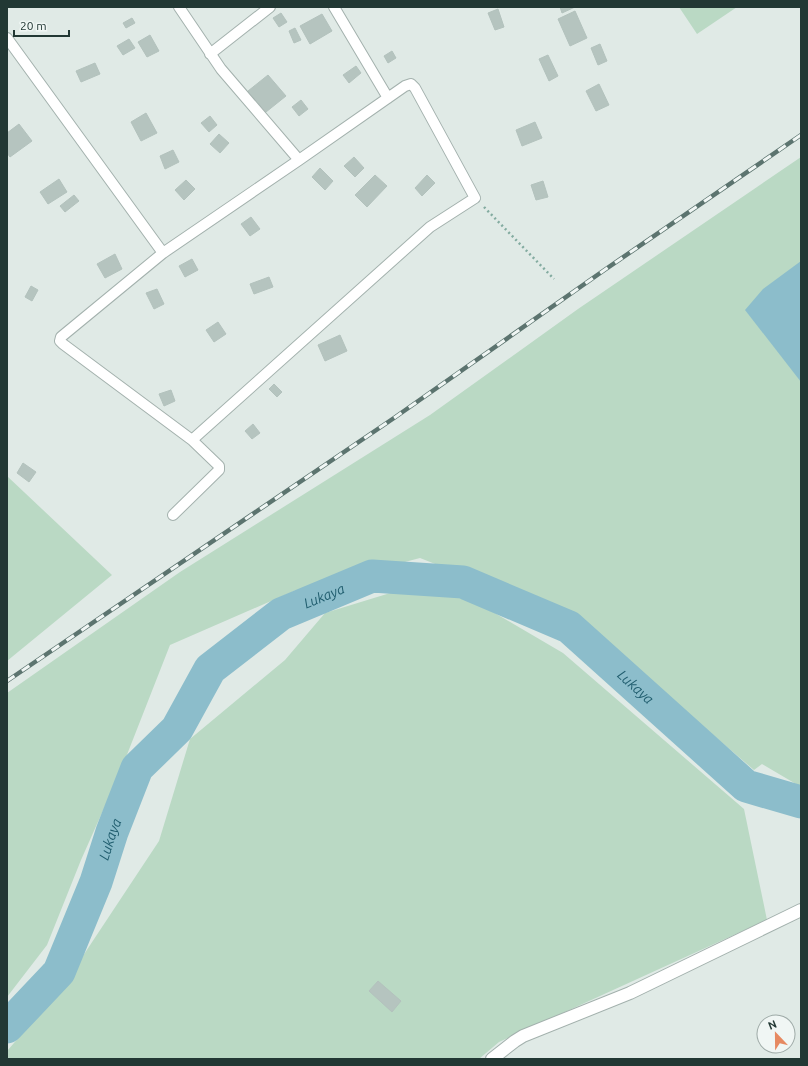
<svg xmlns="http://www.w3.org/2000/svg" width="808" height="1066" viewBox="0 0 808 1066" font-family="Ubuntu,sans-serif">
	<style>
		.green { fill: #bad9c4 }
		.water { fill: #8cbdcb }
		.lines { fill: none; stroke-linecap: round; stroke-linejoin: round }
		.river { stroke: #8cbdcb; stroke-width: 33 }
		.building { fill: #b5c4bf; stroke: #b3c2bd }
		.lane-casing { stroke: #a3b1ad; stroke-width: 12 }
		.street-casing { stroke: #a3b1ad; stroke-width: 14 }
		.path { stroke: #83aba0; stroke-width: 2.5; stroke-dasharray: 2 3; stroke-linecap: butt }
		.lane { stroke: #fff; stroke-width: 10 }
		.street { stroke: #fff; stroke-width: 12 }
		.rail-casing { stroke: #5c746f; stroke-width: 4.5 }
		.rail { stroke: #f0f6f4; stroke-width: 3; stroke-dasharray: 9; stroke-linecap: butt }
		.labels { text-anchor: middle; stroke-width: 3; stroke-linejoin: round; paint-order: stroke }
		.water-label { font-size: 14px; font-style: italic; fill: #215e6f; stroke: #f0f6f4 }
	</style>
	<rect width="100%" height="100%" fill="#e0eae6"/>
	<path class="green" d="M679 7H737L697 34Z
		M801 157V787L762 764 754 770 580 621 420 558 294 591 170 645 121 770 81 860 47 945 7 997V693L180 572 430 415 578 309Z
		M7 476 112 575 7 661Z
		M454 589 563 653 744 809 767 920 499 1042 479 1059H7V1051L61 989 159 841 190 739 285 660 325 613 400 590Z"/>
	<path class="water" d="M801 261V382L745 310 763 289Z"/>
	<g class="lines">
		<path class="river" id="s1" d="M7 1027 59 972 96 882 112 832 137 768 177 729 210 669 281 614 372 576 463 582 569 627 746 786 801 802"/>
	</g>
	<path class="building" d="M560 7H575L562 13Z
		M498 9 504 27 495 30 488 13Z
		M575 11 587 38 570 46 558 19Z
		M281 13 287 22 279 27 273 18Z
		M322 14 332 31 310 44 300 26Z
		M132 18 135 23 126 28 123 23Z
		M295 28 301 40 294 43 289 31Z
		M150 35 159 51 147 57 138 42Z
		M129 39 135 48 123 55 117 46Z
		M600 44 607 61 598 65 591 48Z
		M392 51 396 58 388 63 384 56Z
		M548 55 558 76 549 81 539 59Z
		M95 63 100 74 81 82 76 71Z
		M356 66 361 73 349 83 343 75Z
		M268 75 286 96 266 112 248 91Z
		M599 84 609 105 596 111 586 91Z
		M301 100 308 109 299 116 292 107Z
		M146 113 157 133 141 141 131 122Z
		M210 116 217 125 209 132 201 123Z
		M535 122 542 138 522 146 516 130Z
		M19 124 32 141 10 157 7 153V133Z
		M219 134 229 143 220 153 210 144Z
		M173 150 179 162 165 169 160 156Z
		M354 157 364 168 355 177 344 166Z
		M320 168 333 181 325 190 312 177Z
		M375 175 387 186 367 207 355 195Z
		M427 175 435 183 422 196 415 188Z
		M59 179 67 192 48 204 40 192Z
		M186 180 195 189 184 200 175 190Z
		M543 181 548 197 536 200 531 185Z
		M74 195 79 201 65 212 60 206Z
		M251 217 260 229 250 236 241 224Z
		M115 254 122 269 105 278 97 264Z
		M192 259 198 270 185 277 179 266Z
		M269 277 273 287 254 294 250 284Z
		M31 286 38 290 32 301 25 297Z
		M157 289 164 304 154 309 146 293Z
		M218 322 226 334 214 342 206 330Z
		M340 335 347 351 325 361 318 345Z
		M274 384 282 392 277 397 269 389Z
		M171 390 175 401 164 406 159 394Z
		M253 424 260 433 252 439 245 431Z
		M23 463 36 472 29 482 17 473Z
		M378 981 401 1001 392 1012 369 991Z"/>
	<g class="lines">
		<g class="lane-casing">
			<path id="lane" d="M179 7 221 69 299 160
				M334 7 388 98
				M7 38 163 253
				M210 54 270 7
				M173 515 219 470V466L192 440 63 344 60 341 61 337 163 253 299 160 405 86 411 84 415 88 475 198 430 227 192 440"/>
		</g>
		<g class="street-casing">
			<path id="street" d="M492 1059 515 1041 523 1036 630 993 801 910"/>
		</g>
		<path class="path" d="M484 207 554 279"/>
		<use href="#lane" class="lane"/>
		<use href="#street" class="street"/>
		<g class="rail-casing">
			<path id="rail" d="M7 681 394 418 603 271 801 135"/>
		</g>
		<use href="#rail" class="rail"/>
	</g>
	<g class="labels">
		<g class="water-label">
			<text dy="5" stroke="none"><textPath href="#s1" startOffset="555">Lukaya</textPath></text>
			<text dy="5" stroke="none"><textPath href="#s1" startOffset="903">Lukaya</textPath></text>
			<text dy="5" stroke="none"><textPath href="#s1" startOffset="218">Lukaya</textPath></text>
		</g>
	</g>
	<rect width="808" height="1066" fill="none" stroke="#223834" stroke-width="16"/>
	<g transform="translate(776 1034) rotate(338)"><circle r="19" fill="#f0f6f4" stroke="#9eaaa7"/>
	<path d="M0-3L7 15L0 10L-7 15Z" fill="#e68961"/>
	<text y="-6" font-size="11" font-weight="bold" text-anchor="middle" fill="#223834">N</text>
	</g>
	<path d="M14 30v6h55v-6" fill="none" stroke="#223834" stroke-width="2"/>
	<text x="20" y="30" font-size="12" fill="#223834" stroke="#f0f6f4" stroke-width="3" paint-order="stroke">20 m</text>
</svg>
